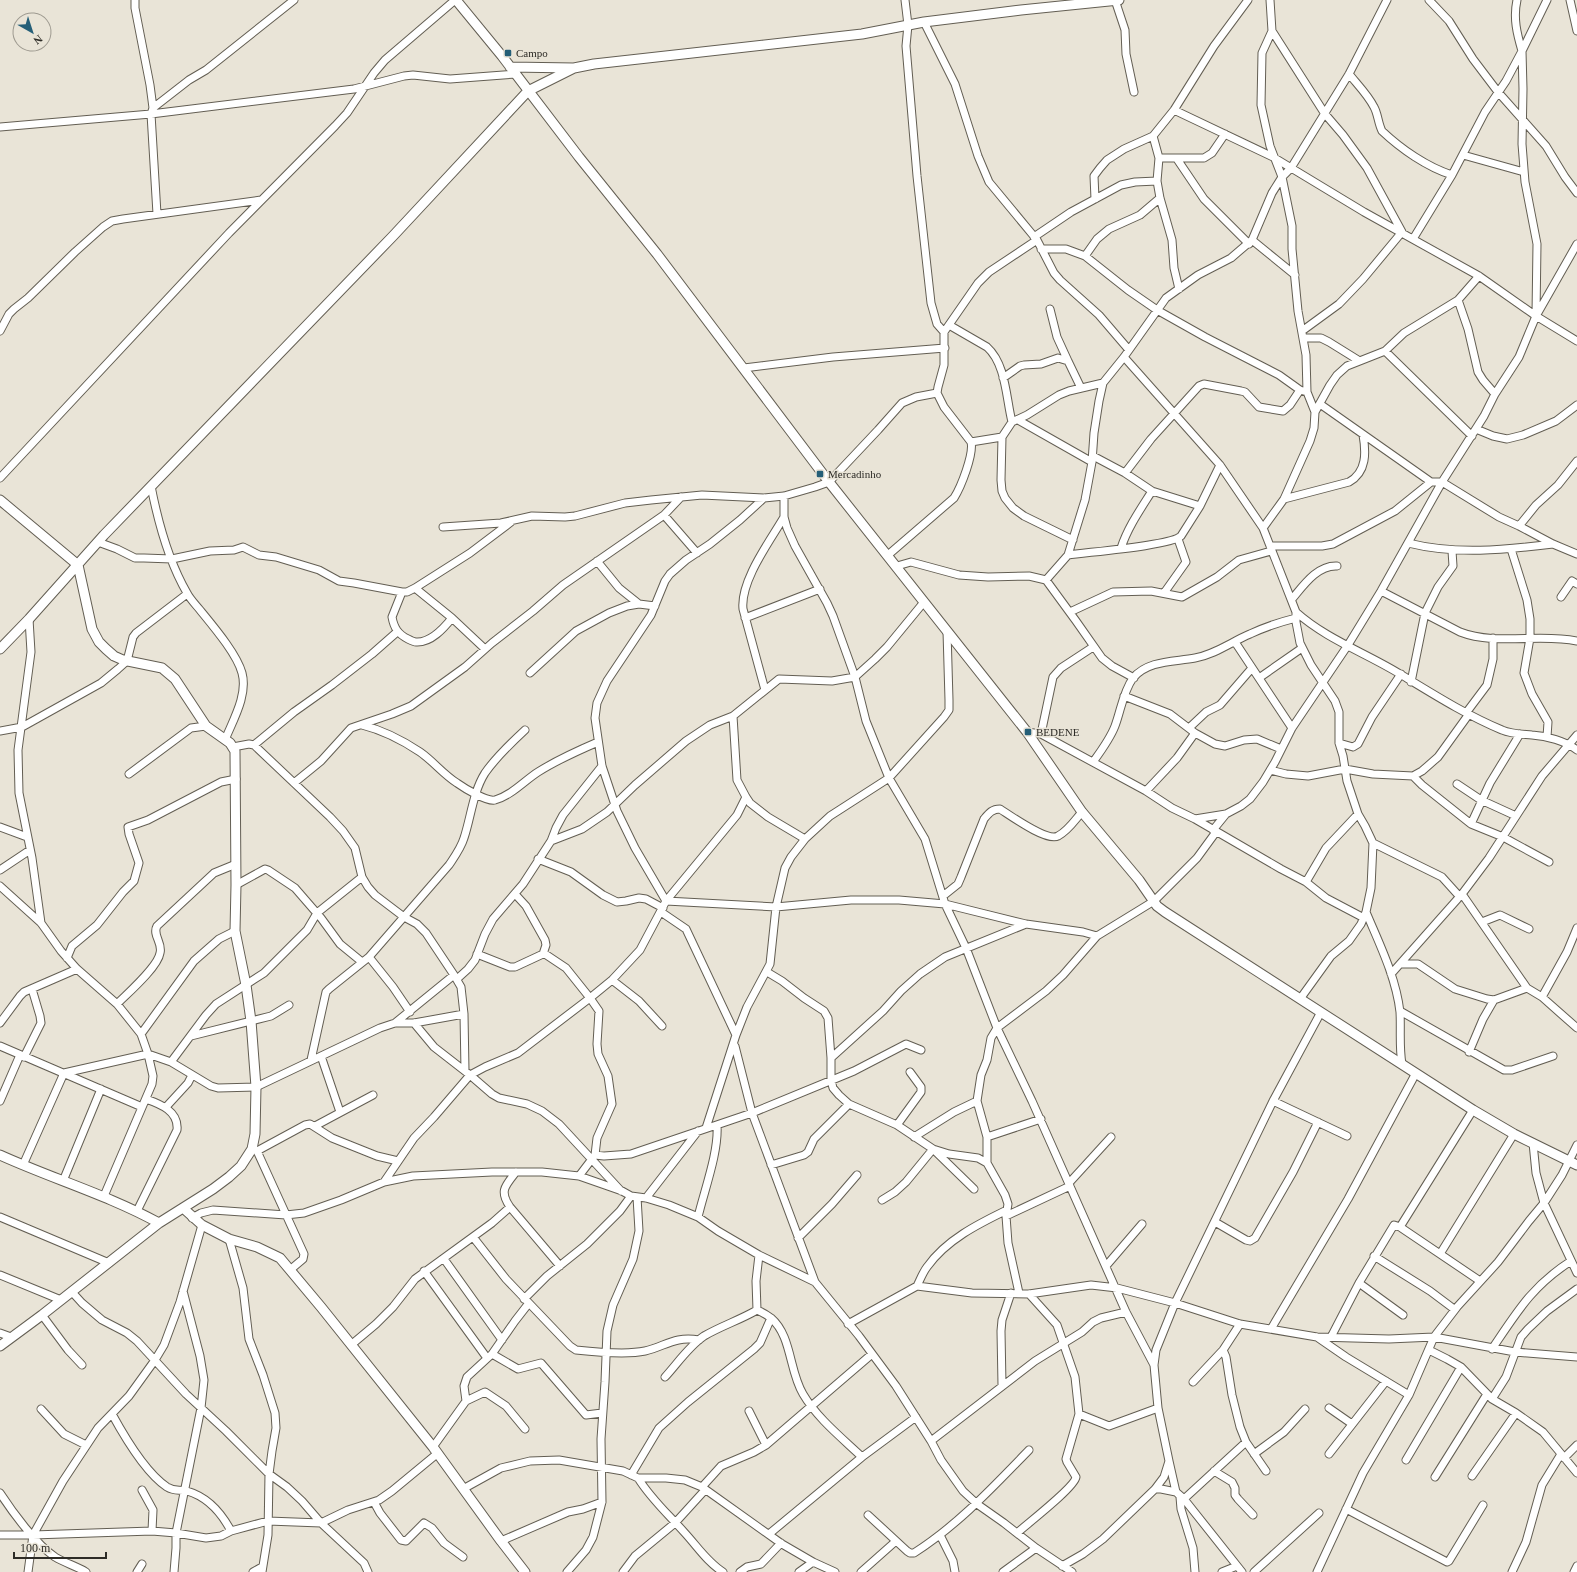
<svg xmlns="http://www.w3.org/2000/svg" width="1577" height="1572" viewBox="0 0 1577 1572" font-family="'Times New Roman',serif">
	<style>
		.lines { fill: none; stroke-linecap: round; stroke-linejoin: round }
		.street-casing { stroke: #635e53; stroke-width: 9 }
		.secondary-casing { stroke: #635e53; stroke-width: 11 }
		.street { stroke: #fff; stroke-width: 7 }
		.secondary { stroke: #fff; stroke-width: 9 }
		.poi-dot { fill: #255f78; stroke: #e9e4d7; stroke-width: 1.5 }
		.labels { text-anchor: middle; stroke-width: 3; stroke-linejoin: round; paint-order: stroke }
		.poi-label { font-size: 11px; fill: #2d2b26; stroke: #e9e4d7; text-anchor: start }
	</style>
	<rect width="100%" height="100%" fill="#e9e4d7"/>
	<g class="lines">
		<g class="street-casing">
			<path id="street" d="M135 0V8L150 85 153 108 151 114 157 214
				M1115 0 1125 30 1126 54 1134 92
				M1270 0 1272 31 1262 53 1261 105 1270 146 1282 177 1292 226V249L1298 311 1306 355 1307 392 1315 412 1314 428 1310 441 1284 499 1263 528 1296 612V622L1300 643 1311 665 1335 701 1339 712V743L1343 756 1347 781 1358 814 1365 826 1373 843 1371 888 1366 912 1361 924 1349 941 1331 956 1300 999
				M1429 0 1449 21 1473 59 1498 92 1546 146 1565 177 1577 193
				M1570 0 1577 31
				M924 22 955 84 978 156 989 182 1037 240 1054 273 1060 280 1099 315 1129 350
				M1272 31 1325 114 1343 135 1367 168 1402 232 1363 279 1339 304 1302 331
				M1349 74C1357 84 1368 95 1374 107 1378 114 1378 123 1382 131 1401 149 1427 167 1452 175
				M153 108 189 80 206 70 294 0
				M1174 110 1273 157 1364 212 1479 276 1536 316 1577 341
				M0 127 151 114 354 89 404 76 413 75 450 79 516 74
				M1153 136 1159 158 1157 181 1160 198 1172 240 1174 268 1179 289
				M1463 155 1524 172
				M1159 158H1204L1212 153 1225 134
				M1177 159 1204 199 1249 244
				M1095 199 1094 176 1100 168 1107 160 1124 149 1153 136 1174 110 1214 46 1248 0
				M1034 237 1071 212 1121 185 1135 182 1157 181
				M1413 239 1452 175 1485 112 1506 81 1522 51C1517 34 1513 18 1517 0
				M1252 240 1295 275
				M1041 249H1066L1085 256 1128 290 1157 310 1205 337 1279 375 1300 390 1307 392
				M1085 256 1097 239 1109 229 1140 215 1160 198
				M1458 300 1468 329 1478 372 1483 380 1495 394
				M1050 309 1057 337 1068 361
				M1536 315 1537 244 1525 182 1522 144 1523 89 1522 51 1547 0
				M949 325 987 347C1006 364 1006 398 1012 422
				M0 331 9 314 14 309 28 298 75 252 103 227 112 221 123 219 261 200
				M944 332 978 283 989 272 1037 240
				M1303 338H1321L1329 342 1358 360
				M1385 351 1472 436
				M1124 357 1220 465 1263 528
				M744 368 833 357 945 348
				M1003 378 1020 366 1024 365 1041 364 1058 358 1068 361 1081 388
				M1320 404 1431 482
				M1315 412 1330 385 1337 375 1347 366 1385 351 1404 333 1458 300 1479 276
				M1018 420 1092 462
				M1476 429 1493 436 1507 439 1523 435 1556 421 1577 405
				M971 442 1002 437
				M1093 456 1125 473 1152 491 1200 506
				M1125 473 1151 439 1199 386 1204 384 1241 391 1245 392 1259 407 1283 411 1290 405 1300 390
				M0 478 229 233 335 126 347 113 374 73 385 60 455 0
				M151 486C158 522 169 562 187 593 190 599 196 605 200 610 213 626 237 654 242 673 248 695 233 720 225 740
				M784 496V517L787 528 795 546 827 603 833 616 855 677 866 721 889 778 925 839 945 904 966 948 997 1028 1032 1101 1126 1312 1154 1365
				M1284 499 1349 482C1367 472 1366 452 1363 435
				M664 515 697 553
				M1519 526 1536 505 1558 485 1577 461
				M443 527 501 523 532 516 565 517 575 516 625 503 651 500 702 495 764 498 784 496 815 487 829 482 878 430 902 403 916 397 937 393
				M1073 540 1024 516 1013 508 1005 498 1002 491 1001 480 1002 437 1012 422 1027 415 1059 395 1069 391 1103 383
				M98 542 117 549 135 558H144L172 559 210 551 234 550 243 547 259 555 276 557 319 570 339 581 354 583 402 592H407L415 588 470 553 511 522
				M1408 543C1456 555 1504 550 1553 544
				M1270 546H1322L1333 544 1395 511 1431 482H1442L1499 517 1519 526 1553 544 1577 554
				M1121 548C1128 527 1140 510 1152 491
				M1511 549 1527 600 1530 619V638L1524 673 1532 694 1548 722 1547 737
				M888 555 954 498C961 487 974 454 971 442L944 407 937 393 938 387 944 365V332L937 324 931 303 917 176 906 46 908 25 905 0
				M1068 555C1088 552 1170 546 1181 536L1200 506 1220 465
				M597 561 619 588 639 604
				M897 566 911 562 959 575 988 577 1029 576 1046 580 1076 621 1102 658 1112 666 1134 678
				M1046 580 1068 555 1085 500 1092 462 1094 433 1099 401 1103 383 1124 357 1166 298 1198 275 1231 258 1252 240 1272 193 1282 177 1291 168 1349 74 1387 0
				M415 588 452 618 485 649
				M1381 591 1460 632C1496 646 1539 633 1577 641
				M402 592 392 617C394 628 398 634 408 639 410 640 414 642 416 642 431 643 444 628 452 618
				M1164 593 1186 562 1178 539
				M1561 597 1572 581 1577 584
				M1292 599C1303 586 1317 565 1337 566
				M1070 612 1113 592 1151 591 1182 597 1217 577 1239 560 1271 551
				M1296 612C1326 639 1366 653 1400 674 1433 694 1466 715 1502 730 1511 734 1521 734 1532 735 1547 736 1565 741 1577 750
				M745 618 820 589
				M29 619 31 652 18 750 19 793 32 858 41 923
				M1235 642 1292 728
				M530 673 576 631 609 613 627 606 639 604 655 606
				M1259 678 1302 648
				M1411 682 1425 613 1438 587 1453 566 1452 551
				M765 690 743 609C740 581 770 541 784 517
				M1124 696 1170 714 1195 733 1215 744 1225 746 1244 740 1257 739 1281 749
				M1466 713 1487 685 1493 659V638
				M733 716 737 780 746 797 750 803 768 817 805 839
				M362 725C382 730 402 740 420 752 433 761 443 774 457 783 464 788 487 802 495 800 512 795 524 781 538 772 557 760 577 751 598 742
				M1189 728 1206 712 1220 705 1252 668
				M0 731 22 727 101 683 118 669 127 661 133 637 136 633 187 594
				M1027 732 1041 734 1146 791 1172 808 1195 819 1281 869 1306 882 1326 898 1364 918
				M1041 734 1053 677 1061 668 1093 647
				M1339 743 1353 747 1358 744 1372 717 1401 674
				M254 745 294 712 332 685 372 654 397 632
				M233 747 249 744 254 745 330 817 343 831 355 848 362 877 368 887 375 895 404 917 417 924 426 933 454 975 461 987 464 1014 465 1071
				M1093 762C1101 751 1110 739 1115 726 1121 710 1123 692 1133 678 1148 660 1174 662 1195 658 1216 654 1231 642 1250 634 1265 627 1280 622 1296 618
				M1270 770 1286 774 1308 776 1345 769 1373 774 1413 776 1422 771 1438 757 1469 714
				M129 774 191 728 206 726
				M1413 776 1422 785 1471 824 1503 837 1549 862
				M294 783 321 761 351 728 392 714 411 706 465 667 492 643 533 611 563 585 664 515 681 497
				M1457 784 1481 800 1516 816
				M1146 791 1177 758 1195 733
				M1195 819 1226 814 1241 806 1250 799 1263 782 1275 762 1292 728 1348 645 1381 591 1442 482 1484 416 1495 394 1519 357 1536 316 1577 244
				M1471 824 1490 783 1520 734
				M0 827 27 837
				M1213 830 1226 814
				M551 841 582 829 607 812 635 785 686 741 710 725 733 716 779 679 832 681 855 677 875 659 887 647 924 602
				M1373 843 1442 877 1460 897
				M538 859 571 872 603 895 617 902 626 901 639 898 646 899 663 908
				M0 870 30 850
				M1306 882 1326 848 1358 814
				M236 885 265 869 268 870 295 888 321 918 340 944 362 962
				M0 886 41 923 61 951 77 969 117 1004 141 1034 148 1054 153 1076 152 1084 104 1196
				M515 894 526 906 545 940 546 945 543 954
				M1462 894 1527 988 1542 997 1577 1028
				M943 896 958 884 961 877 984 819C989 813 992 809 1000 809 1011 816 1047 842 1058 836 1068 831 1075 820 1082 812
				M666 901 635 848 617 811 602 766 595 718 597 703 607 681 651 615 665 581 670 574 686 560 710 544 740 520 764 498
				M666 901 776 907 851 900H899L945 904 1026 924 1083 932 1097 936
				M661 912 686 929 736 1035
				M1366 912C1379 943 1396 977 1400 1012 1401 1029 1399 1047 1402 1064
				M1482 922 1500 915 1529 929
				M369 957 393 987 410 1012
				M67 958 72 946 97 925 123 892 134 881 139 863 129 834 128 827 148 820 221 782 236 779
				M1400 964H1418L1455 989 1487 999 1494 1000 1527 988
				M767 972 782 981 804 998 824 1011 828 1018 831 1058
				M1391 974 1462 894 1489 858 1542 776 1577 735
				M457 979 468 969 475 960 485 934 493 919 523 884 551 841 556 828 563 815 602 766
				M612 980 639 1001 662 1026
				M1542 997 1567 952 1577 928
				M117 1004C128 993 158 967 160 953 163 943 152 935 157 926L214 873 236 864
				M1400 1011 1504 1070H1512L1553 1056
				M0 1023 20 996 24 992 77 969
				M395 1023 454 975
				M414 1023 434 1047 470 1075 492 1094 499 1098 527 1104 542 1111 559 1124 621 1191
				M141 1034 194 961 219 939 235 931
				M191 1036 271 1016 289 1005
				M0 1046 142 1107
				M735 1046 752 1113 815 1282
				M1469 1052 1483 1019 1494 1000
				M321 1056 340 1112
				M24 1057 41 1023 40 1016 32 989
				M311 1060 326 992 329 989 369 957 449 865C455 856 461 848 464 838 471 817 473 792 485 773 496 757 511 743 525 730
				M171 1062 206 1015 216 1004 264 973 307 930 317 913 362 877
				M0 1101 20 1055
				M1273 1101 1347 1136
				M166 1107 188 1083 192 1075
				M897 1125 921 1092V1087L910 1072
				M315 1126 373 1095
				M706 1128 736 1035 747 1007 770 964 776 907 785 868 791 857 805 839 830 816 889 778 944 717 949 710V700L947 631
				M914 1137 954 1112 977 1101
				M987 1137 1041 1119
				M1533 1143 1536 1173 1544 1203 1577 1273
				M252 1149 257 1151 305 1125 310 1124 332 1138 377 1156 398 1161
				M257 1151 304 1254 303 1259 290 1270
				M595 1155 604 1156 631 1154 752 1113 854 1071 906 1044 921 1050
				M23 1165 64 1073 148 1054 171 1062 211 1086 218 1088 256 1087 380 1028 395 1023H414L464 1014
				M771 1165 804 1155 808 1152 814 1139 849 1104
				M516 1172C505 1186 499 1191 510 1207L560 1266
				M579 1176 595 1155 597 1138 612 1104 608 1076 598 1054 597 1044 599 1011 590 998 612 980 640 950 666 901 737 815 746 797
				M63 1181 101 1089
				M384 1182 414 1138 434 1117 470 1075 485 1067 518 1053 590 998 566 968 545 954H543L515 967H510L477 954
				M1069 1183 1111 1137
				M974 1189 933 1149 897 1125 849 1104 839 1095 833 1088 831 1080V1058L883 1011 901 991 920 974 945 957 1026 924
				M646 1198 698 1131
				M882 1200 895 1192 906 1182 933 1149 949 1154 978 1158 987 1163
				M137 1211 177 1130C179 1111 160 1104 146 1099
				M1006 1216 1070 1186
				M0 1217 109 1263
				M698 1217C704 1191 719 1152 717 1125
				M192 1218 201 1213 213 1210 286 1215 304 1213 341 1200 384 1182 413 1176 492 1172H542L579 1176 622 1191 631 1196 646 1198 669 1205 698 1217 718 1231 759 1255 815 1282 859 1336 896 1386 931 1441 941 1460 963 1491 977 1504 1004 1523 1036 1548 1072 1572
				M1215 1222 1246 1240 1250 1241 1255 1238 1293 1172 1318 1122
				M1400 1227 1473 1110
				M473 1237 506 1279 570 1346 576 1350C595 1352 627 1355 645 1351 666 1346 674 1336 699 1340
				M798 1238 832 1204 857 1175
				M229 1239 243 1288 249 1339 263 1375 275 1413 276 1428 272 1451 269 1474 268 1535 262 1572
				M1440 1254 1514 1134
				M759 1255 756 1281 757 1310C762 1312 767 1315 771 1318 792 1336 789 1371 803 1394 817 1418 842 1438 862 1457
				M1374 1256 1430 1291 1454 1309
				M444 1259 502 1340
				M1106 1266 1142 1224
				M424 1271 487 1358
				M0 1275 61 1300
				M1359 1283 1403 1315
				M917 1286C920 1280 923 1272 927 1267 946 1240 978 1224 1007 1210
				M72 1292 82 1303 102 1320 127 1333 137 1341 186 1394 226 1431 269 1474 287 1487 302 1501 321 1523 364 1563 368 1572
				M1019 1293 1008 1243 1006 1216 1008 1204 1005 1195 987 1163V1137L977 1101 981 1075 987 1060 991 1038 997 1028 1046 991 1063 975 1097 936 1154 901 1197 858 1216 832
				M524 1299 547 1276 587 1244 620 1211 631 1196
				M42 1315 68 1350 82 1365
				M848 1324 917 1286 972 1293 1029 1294 1091 1285 1117 1288 1175 1303 1240 1324 1317 1337 1389 1339 1434 1337 1515 1352 1577 1357
				M1271 1329 1348 1199 1416 1073
				M0 1333 11 1337
				M1317 1337 1346 1357 1409 1395
				M1331 1337 1359 1283 1394 1225 1400 1227 1480 1281
				M351 1345 376 1324 393 1307 415 1279 492 1223 510 1207
				M1492 1349C1517 1312 1532 1286 1571 1261
				M1223 1350 1226 1357 1232 1395 1240 1427 1246 1442 1266 1471
				M1429 1350 1447 1359 1461 1367 1492 1399 1516 1413 1543 1432 1577 1473
				M492 1354 518 1369 541 1363 586 1415 602 1413
				M665 1377C677 1364 689 1346 704 1336 721 1326 740 1320 757 1310
				M1193 1382 1223 1350 1240 1324
				M1002 1385 1001 1331 1002 1320 1011 1293
				M1492 1399 1506 1377 1521 1337 1528 1329 1547 1311 1577 1289
				M466 1401 485 1392 506 1406 525 1429
				M1329 1408 1352 1424
				M41 1409 64 1434 86 1445
				M749 1411 766 1445
				M112 1414C124 1436 146 1473 167 1487 175 1492 179 1489 187 1491 208 1497 221 1512 231 1531
				M1079 1414 1109 1426 1158 1408
				M931 1441 1035 1361 1082 1332 1093 1322 1101 1318 1126 1312
				M433 1447 466 1401 464 1386 467 1377 492 1354 515 1321 529 1303
				M1254 1454 1284 1432 1305 1409
				M1329 1454 1386 1381
				M1564 1458 1577 1445
				M1406 1460 1461 1367
				M1169 1461 1176 1492 1184 1499 1242 1572
				M1214 1471 1232 1482 1235 1488V1495L1238 1499 1253 1515
				M631 1475 659 1428 688 1402 754 1349 760 1343 771 1318
				M1472 1476 1516 1413
				M1435 1477 1487 1394
				M638 1478C651 1499 668 1514 684 1532 697 1546 707 1562 723 1572
				M702 1487 721 1466 754 1452 766 1445 872 1354
				M463 1489 501 1468 530 1461 559 1460 623 1471 638 1478H666L685 1480 702 1487 782 1544 813 1562 835 1572
				M1155 1489H1161L1176 1492
				M142 1490 153 1510 152 1531
				M0 1493C13 1513 36 1544 55 1557 65 1563 76 1566 86 1572
				M1180 1497 1181 1509 1193 1548 1195 1572
				M1184 1499 1246 1442
				M374 1502 380 1513 401 1540 406 1541 424 1523 432 1528 444 1543 463 1557
				M1346 1509 1447 1562 1449 1561 1483 1505
				M868 1515 907 1551 910 1553H914C958 1525 993 1487 1029 1450
				M1017 1533C1027 1524 1075 1487 1076 1477L1067 1462 1066 1459 1079 1414 1075 1377 1057 1325 1029 1294
				M769 1534 862 1457 916 1417
				M0 1535H33L152 1531 176 1533 206 1538 221 1536 231 1531 268 1521 321 1523 348 1510 379 1500 392 1491 438 1453
				M940 1535 953 1561 955 1572
				M501 1541 568 1512 583 1509 602 1502
				M1062 1566 1083 1554 1103 1539 1155 1489 1164 1477 1169 1461 1158 1408 1154 1365 1156 1350 1175 1303 1273 1101 1321 1012
				M28 1572 33 1535 63 1481 98 1428 129 1396 155 1360 164 1345 180 1302 202 1225
				M137 1572 142 1564
				M174 1572 176 1548V1533L201 1408 204 1380 200 1356 183 1291
				M253 1572 262 1567
				M567 1572 586 1550 593 1537 602 1502 601 1439 605 1382 607 1331 613 1305 633 1259 639 1231 637 1197
				M623 1572 635 1556 675 1523 705 1490
				M740 1572 747 1567 761 1564 781 1543
				M799 1572 813 1562
				M861 1572 896 1541
				M1003 1572 1036 1548
				M1222 1572 1237 1566
				M1254 1572 1319 1513
				M1317 1572 1363 1473 1409 1395 1434 1337 1457 1307 1498 1262 1529 1221 1544 1203 1562 1175 1577 1145
				M1512 1572 1526 1542 1542 1485 1561 1454
				M1574 1572 1577 1566"/>
		</g>
		<g class="secondary-casing">
			<path id="secondary" d="M456 0 502 56 579 157 657 254 829 482 1027 732 1082 812 1139 880 1157 906 1165 912 1473 1110 1514 1134 1577 1165
				M510 67 574 68 594 64 862 34 924 22 1021 10 1119 0
				M0 500 78 565 92 629 99 642 106 649 114 656 123 660 162 668 175 679 206 726 230 743 235 751 236 885 235 931 246 985 251 1021 256 1087 255 1134 252 1149 241 1166 229 1177 213 1189 159 1223 42 1315 0 1346
				M0 649 29 619 104 535 393 236 528 91 574 68
				M0 1155C53 1179 108 1195 159 1223
				M183 1208 202 1225 229 1239 257 1247 280 1258 321 1307 433 1447 501 1541 525 1572"/>
		</g>
		<use href="#street" class="street"/>
		<use href="#secondary" class="secondary"/>
	</g>
	<g class="poi-dot">
		<rect x="504" y="49" width="8" height="8" rx="2"/>
		<rect x="816" y="470" width="8" height="8" rx="2"/>
		<rect x="1024" y="728" width="8" height="8" rx="2"/>
	</g>
	<g class="labels">
		<g class="poi-label">
			<text x="516" y="57">Campo</text>
			<text x="828" y="478">Mercadinho</text>
			<text x="1036" y="736">BEDENE</text>
		</g>
	</g>
	<g transform="translate(32 32) rotate(141)"><circle r="19" fill="#e9e4d7" stroke="#9e9a90"/>
	<path d="M0-3L7 15L0 10L-7 15Z" fill="#255f78"/>
	<text y="-6" font-size="11" font-weight="bold" text-anchor="middle" fill="#2d2b26">N</text>
	</g>
	<path d="M14 1552v6h92v-6" fill="none" stroke="#2d2b26" stroke-width="2"/>
	<text x="20" y="1552" font-size="12" fill="#2d2b26" stroke="#e9e4d7" stroke-width="3" paint-order="stroke">100 m</text>
</svg>
